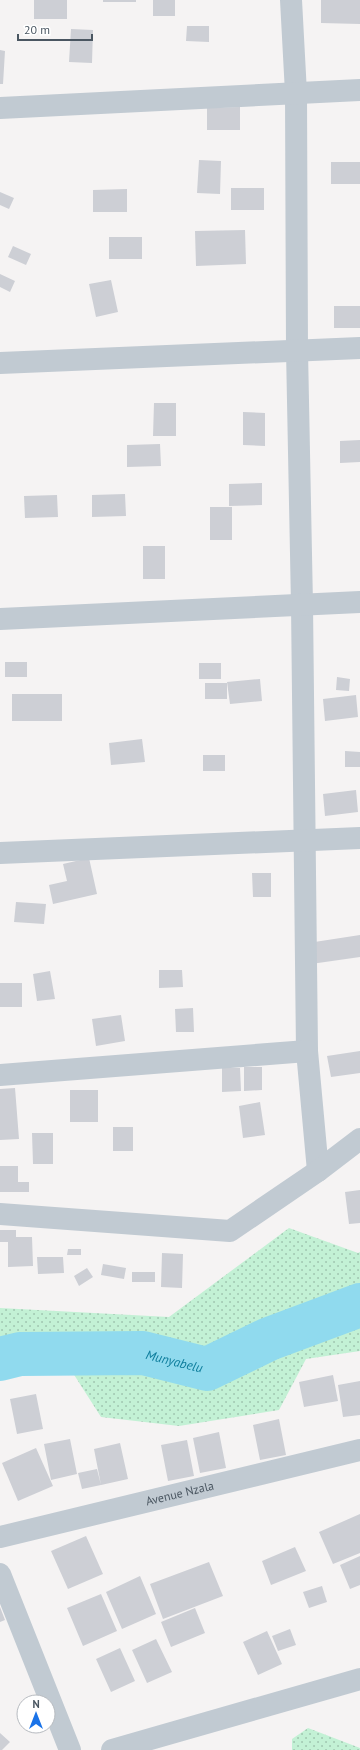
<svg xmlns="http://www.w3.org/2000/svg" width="360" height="1750" viewBox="0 0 360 1750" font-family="'PT Sans',sans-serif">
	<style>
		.grass { fill: url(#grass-dots) }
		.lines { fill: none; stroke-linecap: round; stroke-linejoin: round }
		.river { stroke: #90daee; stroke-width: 44 }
		.building { fill: #cdcfd5 }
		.minor { stroke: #c1cad2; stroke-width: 22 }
		.labels { text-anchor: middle; stroke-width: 4; stroke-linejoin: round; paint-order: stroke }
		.street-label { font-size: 12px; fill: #4a5661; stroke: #fff }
		.water-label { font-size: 13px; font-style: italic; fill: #0c7c9b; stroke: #fff }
	</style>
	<defs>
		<pattern id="grass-dots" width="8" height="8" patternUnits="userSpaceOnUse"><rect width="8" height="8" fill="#c3f1d5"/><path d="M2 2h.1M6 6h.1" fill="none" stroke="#a0c6b0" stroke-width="1.8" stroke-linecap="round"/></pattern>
	</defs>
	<rect width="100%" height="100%" fill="#f5f3f3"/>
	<path class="grass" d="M289 1228 358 1253 360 1252V1351L306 1359 279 1410 179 1426 101 1417 71 1370 8 1365 0 1361V1308L169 1317Z
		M308 1728 360 1748V1750H292V1739Z"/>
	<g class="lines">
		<path class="river" id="s1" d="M0 1359 20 1354 143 1353 207 1369 269 1339 360 1305"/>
	</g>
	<path class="building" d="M34 0H67V19H34Z
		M103 0H136V2H103Z
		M153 0H175V16H153Z
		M321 0H360V24L321 23Z
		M187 26H209V42L186 41Z
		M71 29 93 30 92 63 69 62Z
		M0 50 5 51 3 84H0Z
		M240 107V130H207V108Z
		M199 160 221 161 220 194 197 193Z
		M331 162H360V184H331Z
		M231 188H264V210H231Z
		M127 189V212H93V190Z
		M0 192 14 198 9 209 0 205Z
		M245 230 246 264 196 266 195 231Z
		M109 237H142V259H109Z
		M13 246 31 254 26 265 8 257Z
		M0 274 15 281 10 292 0 287Z
		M111 280 118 312 96 317 89 284Z
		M334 306H360V328H334Z
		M154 403H176V436H153Z
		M243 412 265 413V446L243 445Z
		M360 440V462L340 463V441Z
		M160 444 161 466 127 467V445Z
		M262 483V505L229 506V484Z
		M125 494 126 516 92 517V495Z
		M57 495 58 517 25 518 24 496Z
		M210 507H232V540H210Z
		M143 546H165V579H143Z
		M5 662H27V677H5Z
		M199 663H221V679H199Z
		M337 677 350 679 349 691 336 690Z
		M260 679 262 701 230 704 227 682Z
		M205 683H227V699H205Z
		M12 694H62V721H12Z
		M356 695 358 717 325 721 323 699Z
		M142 739 145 762 111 765 109 743Z
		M345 751 360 752V767H345Z
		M203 755H225V771H203Z
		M356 790 358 812 325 816 323 794Z
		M89 858 97 894 53 904 49 885 67 881 63 864Z
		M252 873H271V897H253Z
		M16 902 46 904 44 924 14 922Z
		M360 935V957L311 964 308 943Z
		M159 970H182L183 987 159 988Z
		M50 971 55 999 37 1001 33 974Z
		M0 983H22V1007H0Z
		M193 1008 194 1032H176L175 1009Z
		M121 1015 125 1041 96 1046 92 1019Z
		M360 1051V1073L331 1077 327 1056Z
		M244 1067H262V1090L244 1091Z
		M222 1068H240L241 1091 222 1092Z
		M15 1088 19 1139 0 1140V1089Z
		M70 1090H98V1122H70Z
		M260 1102 265 1135 243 1138 239 1106Z
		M113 1127H133V1151H113Z
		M32 1133H53V1164H33Z
		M0 1166H18V1182H29V1192H0Z
		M360 1190V1223L349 1224 345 1192Z
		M0 1230H16V1237H32L33 1266 8 1267V1242H0Z
		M68 1249H81V1255H67Z
		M162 1253 183 1254 182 1288 161 1287Z
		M37 1257H63L64 1273 38 1274Z
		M103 1264 126 1268 124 1279 101 1275Z
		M87 1268 93 1277 79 1286 74 1276Z
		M132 1272H155V1282H132Z
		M333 1375 338 1401 304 1407 299 1382Z
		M360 1381V1415L343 1417 338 1385Z
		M36 1394 43 1429 17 1434 10 1399Z
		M279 1419 286 1455 260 1460 253 1425Z
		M219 1432 226 1468 200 1473 193 1438Z
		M70 1439 77 1474 51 1480 44 1444Z
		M187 1440 194 1476 168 1481 161 1445Z
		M120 1443 128 1479 101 1485 94 1449Z
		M36 1448 53 1486 18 1501 2 1463Z
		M97 1469 101 1485 82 1489 78 1473Z
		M360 1514V1553L333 1564 319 1532Z
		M86 1536 103 1574 68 1589 51 1551Z
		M295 1547 306 1571 271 1585 262 1561Z
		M360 1556V1585L350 1589 340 1565Z
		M209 1562 223 1596 163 1619 150 1584Z
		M140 1576 156 1614 122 1629 106 1592Z
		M322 1586 327 1602 309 1608 303 1592Z
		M101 1594 117 1631 83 1646 67 1608Z
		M0 1607 5 1620 0 1622Z
		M195 1608 205 1633 171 1647 161 1622Z
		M290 1629 296 1645 278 1651 272 1636Z
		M267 1631 282 1664 258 1675 243 1642Z
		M156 1639 172 1672 147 1683 132 1650Z
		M120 1648 135 1681 111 1692 96 1659Z
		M0 1733 10 1742 2 1750H0Z"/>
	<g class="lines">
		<g class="minor">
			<path d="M291 0 296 93 297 350 302 605 307 1051 318 1171"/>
			<path d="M0 108 360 90"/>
			<path d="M0 363 360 348"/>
			<path d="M0 619 360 602"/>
			<path d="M0 853 360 838"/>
			<path d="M0 1075 307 1051"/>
			<path d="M0 1214 230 1231 318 1171 360 1139"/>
			<path id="s2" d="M0 1537 360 1450"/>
			<path d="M0 1574 70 1750"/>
			<path d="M112 1750 360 1679"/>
		</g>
	</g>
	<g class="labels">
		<g class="street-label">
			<text dy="4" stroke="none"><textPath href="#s2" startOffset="185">Avenue Nzala</textPath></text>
		</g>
		<g class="water-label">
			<text dy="5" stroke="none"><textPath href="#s1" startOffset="176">Munyabelu</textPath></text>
		</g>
	</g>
	<g transform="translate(36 1714)"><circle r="19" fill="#ffffff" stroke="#b7bbc0"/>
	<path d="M0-3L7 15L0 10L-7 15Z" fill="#1a73e8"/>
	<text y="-6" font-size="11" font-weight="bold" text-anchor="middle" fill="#4a5661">N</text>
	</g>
	<path d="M18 34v6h74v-6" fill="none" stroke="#4a5661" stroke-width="2"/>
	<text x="24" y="34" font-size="12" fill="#4a5661" stroke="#ffffff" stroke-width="3" paint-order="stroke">20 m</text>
</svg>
